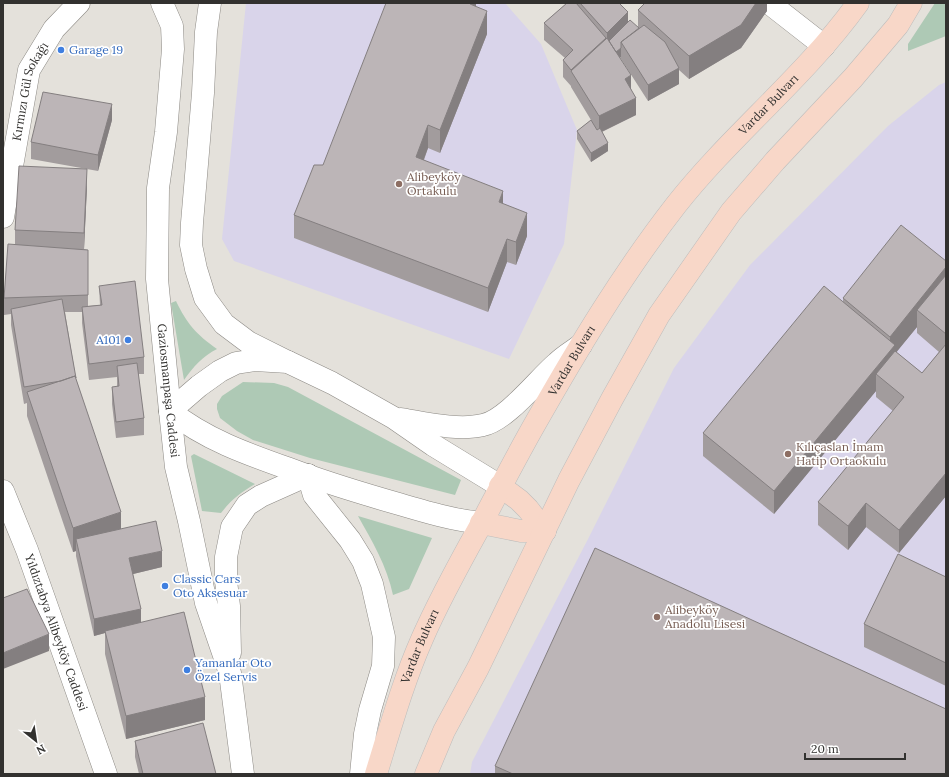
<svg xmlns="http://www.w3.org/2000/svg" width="949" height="777" viewBox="0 0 949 777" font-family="Lora,serif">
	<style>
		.education { fill: #d9d4ea }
		.green { fill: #aec9b5 }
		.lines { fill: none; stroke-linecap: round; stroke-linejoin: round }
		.street-casing { stroke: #8c8984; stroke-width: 23 }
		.secondary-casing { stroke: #8c8984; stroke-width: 23 }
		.primary-casing { stroke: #bdbdbc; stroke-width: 23 }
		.street { stroke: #fff; stroke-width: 22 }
		.secondary { stroke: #fff; stroke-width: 22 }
		.primary { stroke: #f8d7c8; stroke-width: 22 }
		.wall { fill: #a29c9d; fill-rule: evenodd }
		.shaded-wall { fill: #847f80 }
		.building { fill: #bcb5b7; stroke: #847f80 }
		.shop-dot { fill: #3f7fe0; stroke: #fff; stroke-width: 1.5 }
		.education-dot { fill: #8d6e63; stroke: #fff; stroke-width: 1.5 }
		.labels { text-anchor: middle; stroke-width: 3.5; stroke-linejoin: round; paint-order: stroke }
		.shop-label { font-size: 12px; fill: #366cbe; stroke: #fff; text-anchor: start }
		.street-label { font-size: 12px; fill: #32312f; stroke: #fff }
		.education-label { font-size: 12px; fill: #785e54; stroke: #fff; text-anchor: start }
	</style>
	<rect width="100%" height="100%" fill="#e4e1db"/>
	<path class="education" d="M246 3H505L541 44 577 130 564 244 509 359 234 261 222 239Z
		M946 82V774H470L472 762 587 541 674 368 750 265 888 126 939 85Z"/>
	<path class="green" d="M935 3H946V36L908 51V44Z
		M176 301C187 324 196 334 217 349 203 356 193 367 184 380L171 303Z
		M243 382 274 383 288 387 461 480 455 495 310 458 253 440 237 431 220 418 217 409V404L222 396Z
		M194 454 255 484C240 493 232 499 221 513L202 511 191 456Z
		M358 516 432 538 409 589 393 595C387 566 372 541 358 516Z"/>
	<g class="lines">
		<g class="street-casing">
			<g id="street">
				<path d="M769 3 824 46"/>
				<path id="s1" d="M3 217 29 70 54 29 79 3"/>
			</g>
		</g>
		<g class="secondary-casing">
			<g id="secondary">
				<path id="s2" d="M162 3 172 26 173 49 166 132 158 188 157 279 170 411 176 467 189 521 206 603 230 673 243 774"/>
				<path d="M210 3 206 32 203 93 192 223 191 245 196 269 205 298 224 324 248 342 288 362"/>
				<path d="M170 411 199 386 220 371 236 363 255 360 288 362 332 383 394 418 433 445 500 486"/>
				<path d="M170 411C207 441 253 456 298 472 331 484 364 494 399 504 426 512 453 520 481 523"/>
				<path d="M401 419C425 423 459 431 483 425 507 420 538 379 557 363 564 356 573 351 581 345"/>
				<path d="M308 475 314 495 350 540 363 561 372 584 384 637 383 666 370 710 365 734 361 774"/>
				<path id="s3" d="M3 491 27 550 106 774"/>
				<path d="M230 653 229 606 226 581V557L232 527 247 505 261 496 308 475"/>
			</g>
		</g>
		<g class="primary-casing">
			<g id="primary">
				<path d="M500 486 519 500 528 509 545 531"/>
				<path d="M481 523 521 531H545"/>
				<path id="s4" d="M376 774C390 729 403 682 422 639 439 600 459 564 479 528 498 492 516 457 536 422 578 348 623 273 676 205 732 134 805 77 858 3"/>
				<path d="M426 774 444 731 478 668 569 480 612 399 659 315 731 212 775 161 853 78 898 25 911 3"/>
			</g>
		</g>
		<use href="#street" class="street"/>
		<use href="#secondary" class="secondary"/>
		<use href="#primary" class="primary"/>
	</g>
	<path class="wall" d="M476 3V7L487 34 440 153 428 148 424 160 503 204 527 236 516 265 507 262 488 312 294 238V215L323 165Z
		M567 3H619L628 22 638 27V10L767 3V11L741 48 689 79 679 70V84L648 101 621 59V57L620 58 631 88 636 115 602 132 608 151 591 162 577 139V131L591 120 571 87V86L563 77V60L565 58 544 40V23Z
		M112 120 98 171 31 159V142Z
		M87 186 84 249 88 250V306L100 305 99 286 144 357V374H138L144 418V435L116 438 112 404V387H117V377L89 380 82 323V312H65L76 379 121 529 162 567 133 574 141 622 205 720 126 739 105 654V633L94 636 76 556V551L73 552 27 416V403L24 404 11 325V314L4 315V298L15 244V230Z
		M946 261V496L899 553 866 527 848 550 818 525V502L893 411 876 397V391L774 514 703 456V433L843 302V298ZM917 327V333L939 352 922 373 896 352Z
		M946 577V686L864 647V624Z
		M135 741 216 774H139L135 757Z
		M495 766 946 774H495Z"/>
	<path class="shaded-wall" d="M471 3H476V12L470 4Z
		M756 3H767V11L741 48 689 79V56Z
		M487 11V34L440 153V130Z
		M628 12V28L607 50V33Z
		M606 38V54L571 71V86V70Z
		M621 48V57L616 61V52Z
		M679 68V84L648 101V85Z
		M631 75V91L625 79Z
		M636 98V115L599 133V116Z
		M112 104V120L98 171V155Z
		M428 125V148L416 180V157Z
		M608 143V151L591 162V153Z
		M87 169V186L84 249V233Z
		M503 191V214L499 202Z
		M527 213V236L516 265V242Z
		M507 239V262L488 312V288Z
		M946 267V290L917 310V327L895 354 876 374V391L774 514V491L890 351V337Z
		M946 473V496L899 553V530Z
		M866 503V527L848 550V526Z
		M121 512V535L76 539V551L73 552V528Z
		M162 551V567L129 575V558Z
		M141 609V625L105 631V633L94 636V619Z
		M49 634V651L3 669V653Z
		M205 697V720L126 739V716Z"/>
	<path class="building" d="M386 3H471L470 4 487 11 440 130 428 125 416 157 503 191 499 202 527 213 516 242 507 239 488 288 294 215 314 165H323Z
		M567 3H576L606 38 571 70 563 60 573 50 544 23Z
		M580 3H619L628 12 607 33Z
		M645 3H756L741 25 689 56 638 10Z
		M630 20 639 28 621 42V48L616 52 609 41Z
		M644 25 665 42 679 68 648 85 621 42Z
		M607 38 631 75 625 79 636 98 599 116 571 71Z
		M43 92 112 104 98 155 31 142Z
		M591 120 597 130 600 128 608 143 591 153 577 131Z
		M19 166 87 169 84 233 15 230Z
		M901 225 946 261V267L890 337 843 298Z
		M8 244 88 250V295L4 298Z
		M946 275V334L917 310Z
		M135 281 144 357 89 364 82 307 102 305 99 286Z
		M824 286 895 345 774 491 703 433Z
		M62 299 76 378 75 376 61 381 24 387 11 309Z
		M946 344V473L899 530 866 503 848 526 818 502 904 397 876 374 895 351 922 373Z
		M137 363 144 418 116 422 112 387 119 386 117 366Z
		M75 376 121 512 73 528 27 392Z
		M156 521 162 551 129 558 141 609 94 619 76 539Z
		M595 548 946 709V774H513L495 766Z
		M898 554 946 577V663L864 624Z
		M27 589 49 634 3 653V598Z
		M184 612 205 697 126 716 105 631Z
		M203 723 216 774H143L135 741Z"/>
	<g class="shop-dot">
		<circle cx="61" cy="50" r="4"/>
		<circle cx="128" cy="340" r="4"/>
		<circle cx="165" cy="586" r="4"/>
		<circle cx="187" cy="670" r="4"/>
	</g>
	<g class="education-dot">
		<circle cx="399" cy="184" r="4"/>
		<circle cx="788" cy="454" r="4"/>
		<circle cx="657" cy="617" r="4"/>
	</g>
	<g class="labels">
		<g class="shop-label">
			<text x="69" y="54">Garage 19</text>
			<text x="120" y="344" text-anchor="end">A101</text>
			<text x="173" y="583">Classic Cars<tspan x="173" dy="14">Oto Aksesuar</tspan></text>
			<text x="195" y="667">Yamanlar Oto<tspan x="195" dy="14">Özel Servis</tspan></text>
		</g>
		<g class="street-label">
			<text dy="4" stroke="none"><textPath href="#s1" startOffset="129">Kırmızı Gül Sokağı</textPath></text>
			<text dy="4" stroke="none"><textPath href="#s4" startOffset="783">Vardar Bulvarı</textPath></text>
			<text dy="4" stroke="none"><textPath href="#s4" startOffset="459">Vardar Bulvarı</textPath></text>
			<text dy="4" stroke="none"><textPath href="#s2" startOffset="391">Gaziosmanpaşa Caddesi</textPath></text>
			<text dy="4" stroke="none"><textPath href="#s3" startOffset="151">Yıldıztabya Alibeyköy Caddesi</textPath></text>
			<text dy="4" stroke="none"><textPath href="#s4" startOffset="135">Vardar Bulvarı</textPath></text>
		</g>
		<g class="education-label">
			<text x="407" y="181">Alibeyköy<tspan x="407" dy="14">Ortakulu</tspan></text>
			<text x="796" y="451">Kılıçaslan İmam<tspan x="796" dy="14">Hatip Ortaokulu</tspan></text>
			<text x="665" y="614">Alibeyköy<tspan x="665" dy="14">Anadolu Lisesi</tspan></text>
		</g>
	</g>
	<rect width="949" height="777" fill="none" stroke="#32312f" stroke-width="8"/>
	<g transform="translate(36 741) rotate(150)" stroke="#ffffff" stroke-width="3" paint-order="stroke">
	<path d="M0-3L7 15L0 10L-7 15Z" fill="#32312f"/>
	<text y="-6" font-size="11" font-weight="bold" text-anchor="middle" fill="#32312f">N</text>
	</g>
	<path d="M805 753v6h100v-6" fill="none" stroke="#32312f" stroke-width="2"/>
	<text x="811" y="753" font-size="12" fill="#32312f" stroke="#ffffff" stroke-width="3" paint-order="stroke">20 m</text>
</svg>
